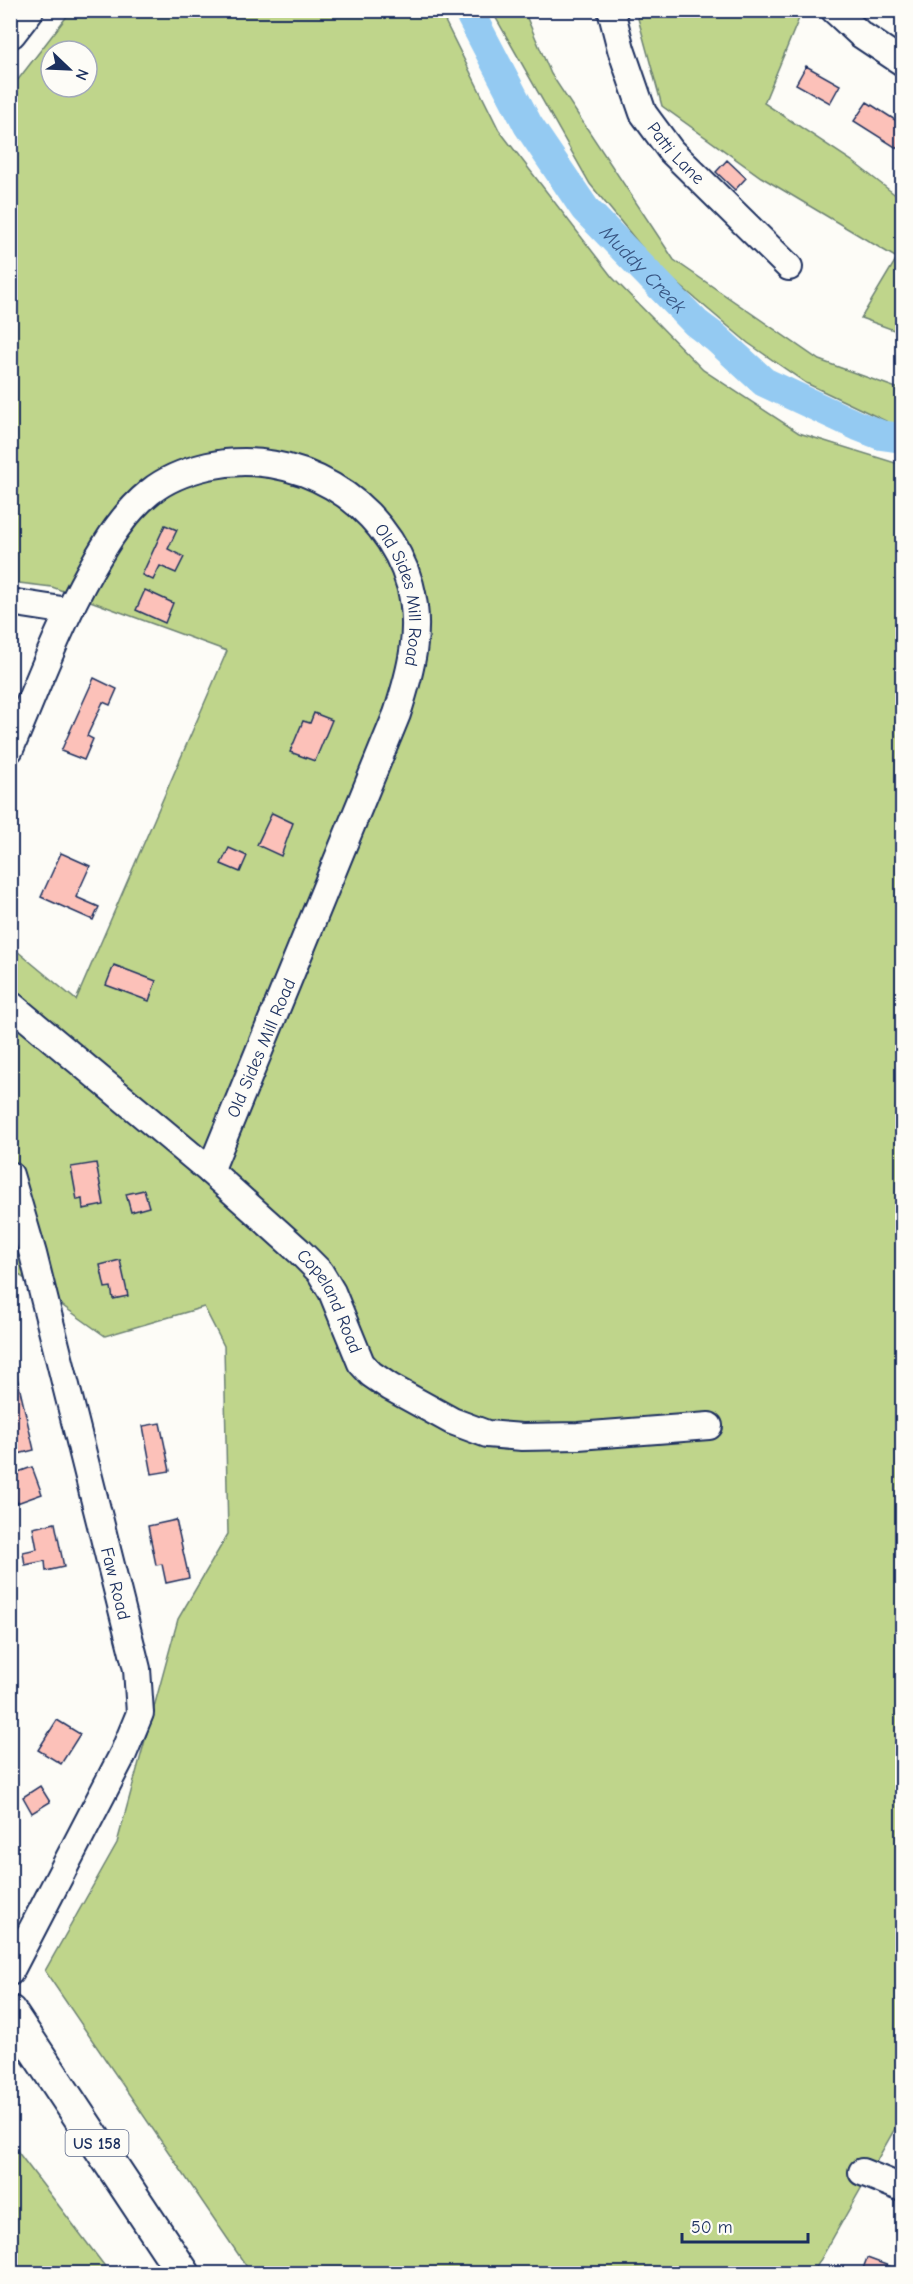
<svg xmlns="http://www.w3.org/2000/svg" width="913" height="2284" viewBox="0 0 913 2284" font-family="'Comic Neue',sans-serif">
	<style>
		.green { fill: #bfd58b; stroke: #6d8274; stroke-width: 1.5; fill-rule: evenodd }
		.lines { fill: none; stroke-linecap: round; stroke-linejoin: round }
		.river { stroke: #94caf2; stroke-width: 30 }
		.building { fill: #fcc1b9; stroke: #1b2f5e; stroke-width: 1.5 }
		.minor-casing { stroke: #1b2f5e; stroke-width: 30 }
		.major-casing { stroke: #1b2f5e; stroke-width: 36 }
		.minor { stroke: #fdfcf7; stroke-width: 26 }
		.major { stroke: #fdfcf7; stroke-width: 32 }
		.labels { text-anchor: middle; stroke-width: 4.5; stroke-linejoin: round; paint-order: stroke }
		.shield { fill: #fdfcf7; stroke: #5f6c8c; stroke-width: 1.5 }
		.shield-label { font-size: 16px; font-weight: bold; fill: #1b2f5e }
		.street-label { font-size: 18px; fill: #1b2f5e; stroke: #fdfcf7 }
		.water-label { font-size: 20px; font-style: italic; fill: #395683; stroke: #fdfcf7 }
	</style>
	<rect width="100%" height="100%" fill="#fdfcf7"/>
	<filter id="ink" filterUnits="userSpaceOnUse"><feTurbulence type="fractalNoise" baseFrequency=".0167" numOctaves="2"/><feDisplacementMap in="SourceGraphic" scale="12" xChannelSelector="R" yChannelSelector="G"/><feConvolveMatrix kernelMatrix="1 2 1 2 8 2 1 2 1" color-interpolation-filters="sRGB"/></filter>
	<g filter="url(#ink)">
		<path class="green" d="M71 11H440L499 130 612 277 703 370 799 433 902 465V2116L813 2273H251L45 1971 117 1843 178 1619 228 1534 224 1346 204 1307 105 1336 11 1269V946L76 1000 227 651 52 587 11 582 10 90ZM51 51H87V87H51Z
			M492 11H524L551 74 674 260 819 360 902 390V426L892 424 806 383 748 343 658 267 590 184Z
			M636 11H802L764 103 852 161 902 200V333L861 318 897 258 761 177 662 106Z
			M11 2143 110 2273H11Z"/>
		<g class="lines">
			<path class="river" id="s1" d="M468 10 528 125 585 209 696 323 716 338 764 382 858 426 881 435 902 438"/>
		</g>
		<path class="building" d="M806 66 840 85 830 103 796 84Z
			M867 102 903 125V152L854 121Z
			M727 160 746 178 735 190 716 172Z
			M165 525 177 530 168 549 184 557 176 573 160 566 153 580 142 575Z
			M145 590 173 603 165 623 136 610Z
			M94 678 117 689 110 705 103 702 87 736 93 739 84 760 61 751Z
			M314 713 332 720 315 761 290 752 303 721 310 723Z
			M272 813 293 823 281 856 257 845Z
			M229 848 247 856 240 872 221 864Z
			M61 853 90 866 76 897 99 907 93 920 41 897Z
			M114 965 156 981 149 1001 106 985Z
			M96 1163 104 1205 83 1209 82 1199 77 1200 71 1167Z
			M144 1190 149 1207 131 1212 126 1194Z
			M120 1260 128 1296 113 1299 111 1287 105 1288 100 1265Z
			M16 1373 34 1450 18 1454 10 1422V1374Z
			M160 1423 170 1471 152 1474 143 1426Z
			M32 1467 42 1494 17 1503 14 1494 10 1496V1475Z
			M176 1520 189 1578 166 1583 162 1564 156 1565 148 1526Z
			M55 1523 64 1567 46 1571 45 1561 25 1565 23 1552 37 1549 33 1528Z
			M57 1720 80 1734 61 1764 38 1750Z
			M40 1786 50 1802 32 1813 23 1797Z
			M867 2258 903 2271V2274H861Z"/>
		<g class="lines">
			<g class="minor-casing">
				<g id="minor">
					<path id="s2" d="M611 10 621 49 643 113 671 151 789 267"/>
					<path d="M834 10 860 34 902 62"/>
					<path d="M10 602 68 611"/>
					<path id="s3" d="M10 749C36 689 58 628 90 571 107 541 124 513 150 492 167 478 187 471 208 466 295 447 385 499 410 585 422 630 411 671 397 714L210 1171"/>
					<path id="s4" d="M10 1004 210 1171 299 1251 320 1272 332 1292 361 1363 371 1374 390 1387 452 1421 487 1434 522 1437 578 1436 709 1426"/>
					<path id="s5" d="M10 1175 33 1254 137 1669 140 1713 123 1754 10 1972"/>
					<path d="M862 2172 902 2188"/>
				</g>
			</g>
			<g class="major-casing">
				<path id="major" d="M10 32 27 10
					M10 2012 184 2274"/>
			</g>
			<use href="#minor" class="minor"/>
			<use href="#major" class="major"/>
		</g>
	</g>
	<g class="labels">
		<rect class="shield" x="65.5" y="2130" width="63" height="26" rx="4.5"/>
		<g class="shield-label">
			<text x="97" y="2149">US 158</text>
		</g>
		<g class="street-label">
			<text dy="6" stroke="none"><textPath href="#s2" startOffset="160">Patti Lane</textPath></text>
			<text dy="6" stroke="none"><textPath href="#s3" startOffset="624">Old Sides Mill Road</textPath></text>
			<text transform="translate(261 1048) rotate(-67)" y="6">Old Sides Mill Road</text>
			<text dy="6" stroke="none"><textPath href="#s4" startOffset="440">Copeland Road</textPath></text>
			<text dy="6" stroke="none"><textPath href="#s5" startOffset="422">Faw Road</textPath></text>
		</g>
		<g class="water-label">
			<text dy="7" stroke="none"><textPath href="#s1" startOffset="315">Muddy Creek</textPath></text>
		</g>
	</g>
	<rect width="913" height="2284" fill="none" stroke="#fdfcf7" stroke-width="36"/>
	<rect x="18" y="18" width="877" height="2248" fill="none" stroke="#1b2f5e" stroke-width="2" filter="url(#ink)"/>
	<g transform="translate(69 69) rotate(113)"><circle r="28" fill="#fdfcf7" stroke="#a3aaba" stroke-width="1.5"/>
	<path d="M0-4.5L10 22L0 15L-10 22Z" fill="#1b2f5e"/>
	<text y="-9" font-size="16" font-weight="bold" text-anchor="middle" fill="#1b2f5e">N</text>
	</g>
	<path d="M682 2233v9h126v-9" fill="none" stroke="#1b2f5e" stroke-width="3"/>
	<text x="691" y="2233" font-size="18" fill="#1b2f5e" stroke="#fdfcf7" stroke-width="4.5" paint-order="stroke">50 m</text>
</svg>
